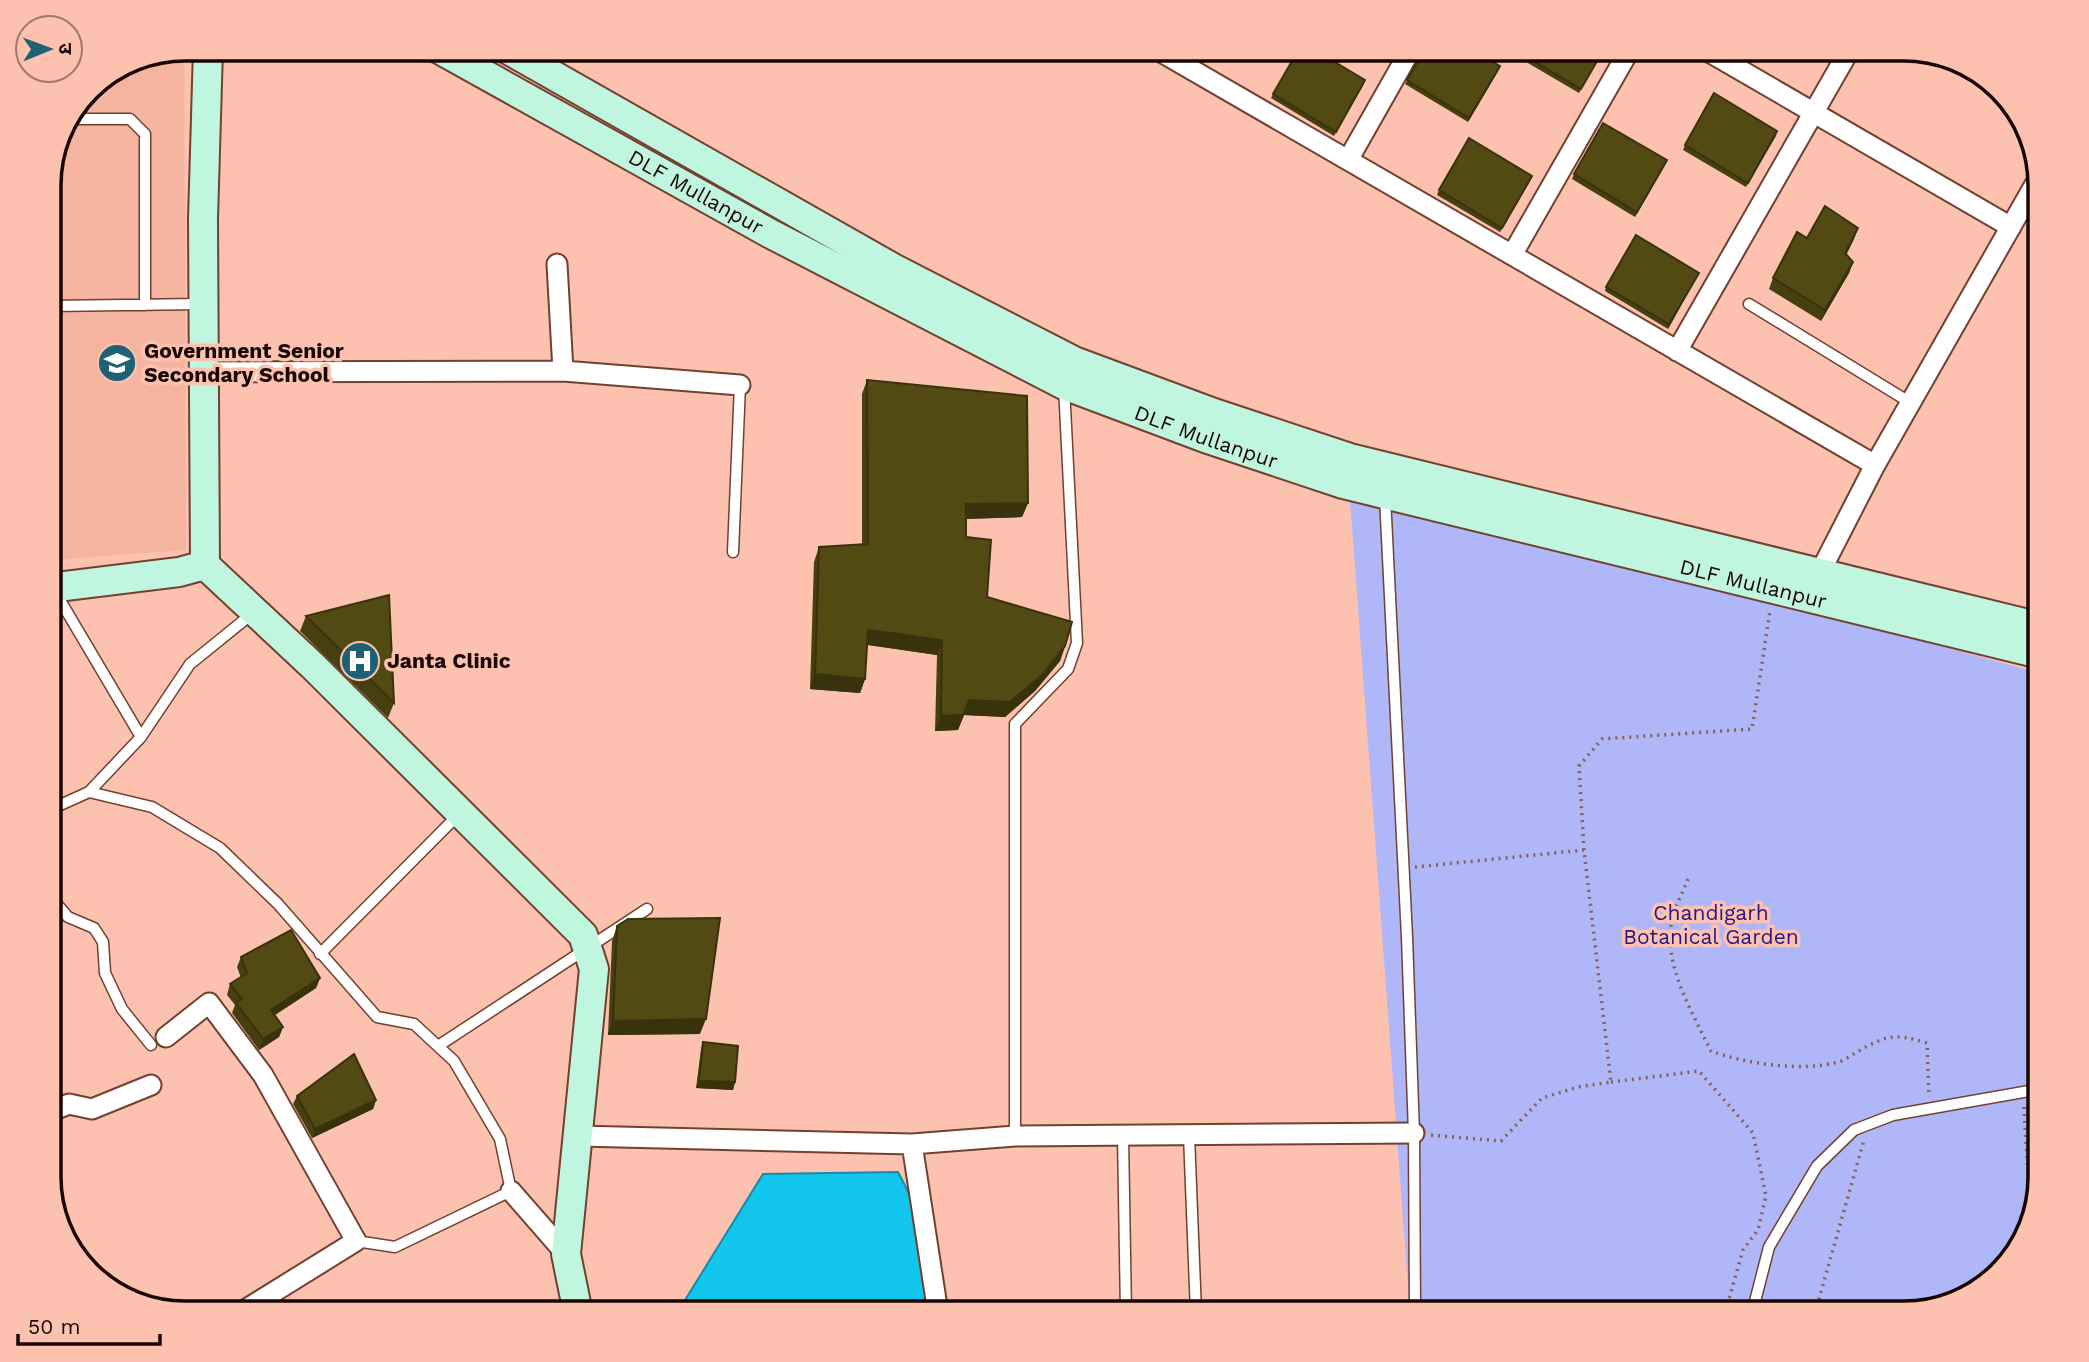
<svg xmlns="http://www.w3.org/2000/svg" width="2089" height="1362" viewBox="0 0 2089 1362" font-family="'Work Sans','Noto Sans Devanagari',sans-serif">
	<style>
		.built { fill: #f4b49f }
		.green { fill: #b0b7f9 }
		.water { fill: #12c6ed; stroke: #148ca6; stroke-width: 2 }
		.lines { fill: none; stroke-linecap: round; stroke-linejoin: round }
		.lane-casing { stroke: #704130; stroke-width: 13 }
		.street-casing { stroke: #704130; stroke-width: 23 }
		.secondary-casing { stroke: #704130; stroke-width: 32 }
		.path { stroke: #866156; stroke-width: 3.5; stroke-dasharray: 2 5; stroke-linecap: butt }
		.lane { stroke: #fff; stroke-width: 10 }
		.street { stroke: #fff; stroke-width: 19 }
		.secondary { stroke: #c0f5df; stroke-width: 28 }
		.wall { fill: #473f10 }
		.shaded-wall { fill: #39330d }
		.building { fill: #524913; stroke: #39330d; stroke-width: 2 }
		.labels { text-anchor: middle; stroke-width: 7; stroke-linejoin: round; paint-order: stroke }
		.street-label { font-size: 21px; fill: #180602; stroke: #fcc2af }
		.poi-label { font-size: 21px; font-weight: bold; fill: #180602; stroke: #fcc2af; text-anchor: start }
		.park-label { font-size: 21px; fill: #291683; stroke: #fcc2af }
		.rim { fill: none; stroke: #180602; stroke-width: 3.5 }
	</style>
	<rect width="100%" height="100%" fill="#fcc2af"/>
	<path class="built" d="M184 49 186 550 49 560V177L63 125 89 89 133 59Z"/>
	<path class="green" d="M1349 486 2040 673V1177L2017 1252 1972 1295 1904 1313H1410Z"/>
	<path class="water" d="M898 1172 930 1234V1313H677L763 1174Z"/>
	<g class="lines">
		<g class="lane-casing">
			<path id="lane" d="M67 119H130L145 134V305
				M1749 304 1911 403
				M49 306 201 304
				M1385 497 1407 937 1414 1133 1415 1313
				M733 552 740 385
				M54 590 141 737
				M89 792 141 737 190 664 253 613
				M49 810 89 792 152 807 220 848 278 904 377 1017 414 1024 454 1061 500 1139 511 1191 395 1247 356 1241
				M49 895 68 917 94 928 103 942 105 973 122 1009 151 1045
				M320 954 458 815
				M438 1046 647 909
				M1189 1135 1196 1313
				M1015 1136V724L1068 669 1077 643 1064 387
				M1123 1136 1126 1313
				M1752 1313 1769 1247 1817 1166 1854 1130 1893 1115 2040 1089"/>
		</g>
		<g class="street-casing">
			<path id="street" d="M1156 49 1875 465
				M1704 49 2011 227
				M1348 160 1411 49
				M1512 255 1630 49
				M557 264 563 371
				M1677 351 1850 49
				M206 372 563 371 740 385
				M1815 582 1875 465 2038 179
				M166 1037 209 1003 263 1075 356 1241 240 1313
				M49 1112 69 1104 92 1109 151 1085
				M578 1136 912 1144 1015 1136 1414 1133
				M912 1144 938 1313
				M511 1191 566 1254"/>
		</g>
		<g class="secondary-casing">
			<g id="secondary">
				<path d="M208 49 203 219 205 565 313 666 583 935 594 969 566 1254 577 1308"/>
				<path id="s1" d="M439 49 771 234 1064 385 1205 438 1343 484 2040 654"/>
				<path d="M507 49 893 268 1074 361 1214 413 1350 458 2040 627"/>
				<path d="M49 588 179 572 205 565"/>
			</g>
		</g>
		<path class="path" d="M1584 850 1579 766 1602 739 1752 729 1770 611
			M1415 867 1584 850 1611 1082 1578 1087 1542 1098 1501 1141 1430 1135
			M1688 879C1683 892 1675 906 1672 920 1662 963 1693 1014 1711 1051 1746 1064 1802 1072 1838 1062 1844 1061 1851 1055 1857 1052 1886 1035 1895 1033 1927 1043L1929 1097
			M1611 1082 1699 1071 1753 1133 1766 1196 1758 1230 1743 1250 1725 1313
			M2024 1107 2030 1210
			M1815 1313 1864 1140"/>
		<use href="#lane" class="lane"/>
		<use href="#street" class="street"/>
		<use href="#secondary" class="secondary"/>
	</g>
	<path class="wall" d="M1519 49H1605L1579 93 1516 56Z
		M1498 71 1468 122 1405 84 1407 80Z
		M1364 84 1334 136 1271 98 1273 94Z
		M1777 131 1746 187 1683 150 1685 145Z
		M1667 160 1635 217 1572 179 1574 174Z
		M1530 181 1500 232 1437 195 1439 190Z
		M1854 239 1846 255 1853 262 1849 273 1821 321 1769 289 1773 278Z
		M1699 273 1668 329 1605 291 1606 287Z
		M867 380 1028 503 1022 517 966 519V537L987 597 1065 646 1060 661 1035 691 1005 717 964 715 958 730 935 731 937 655 867 645 865 679 860 693 810 689 814 562 819 547 862 544V394Z
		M306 616 394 703 388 718 300 631Z
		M617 926 700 1034 608 1035 612 941Z
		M241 957 320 978 316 988 275 1015 283 1027 279 1037 259 1050 232 1013 235 1005 227 995 230 984 241 978 237 967Z
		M703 1042 735 1082 733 1090 696 1088 701 1049Z
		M297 1096 376 1100 373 1109 312 1138 293 1104Z"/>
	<path class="shaded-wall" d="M1500 66 1498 71 1468 122 1469 118Z
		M1777 131 1776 136 1746 187 1748 183Z
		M1667 160 1665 165 1635 217 1637 212Z
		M1532 176 1530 181 1500 232 1502 228Z
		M1858 228 1854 239 1841 265 1845 253Z
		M1853 262 1849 273 1821 321 1825 310Z
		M1699 273 1697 277 1668 329 1669 324Z
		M1028 503 1022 517 961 519 966 504Z
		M868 630 942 640 937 655 863 644Z
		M1065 646 1060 661 1035 691 1005 717 964 715 958 730 935 731 941 716Z
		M815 674 865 679 860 693 810 689Z
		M320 978 316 988 267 1020 271 1010Z
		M706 1019 700 1034 608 1035 613 1021Z
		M283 1027 279 1037 259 1050 263 1039Z
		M699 1081 735 1082 733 1090 696 1088Z
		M376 1100 373 1109 312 1138 315 1129Z"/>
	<path class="building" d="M1299 49H1313L1365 80 1336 132 1273 94Z
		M1425 49H1470L1500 66 1469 118 1407 80Z
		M1519 49H1604L1581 89 1518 52Z
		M1714 93 1777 131 1748 183 1685 145Z
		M1603 123 1667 160 1637 212 1574 174Z
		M1469 138 1532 176 1502 228 1439 190Z
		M1825 206 1858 228 1845 253 1853 262 1825 310 1773 278 1797 232 1807 238Z
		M1636 235 1699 273 1669 324 1606 287Z
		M867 380 1027 396 1028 503 966 504V537L991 540 987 597 1072 622 1065 646 1041 676 1010 702 969 700 963 715 941 716 942 640 868 630 865 679 815 674 819 547 868 544Z
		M389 595 394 703 306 616Z
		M720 918 706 1019 613 1021 617 926 628 919Z
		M291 930 320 978 271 1010 283 1027 263 1039 236 1003 242 999 230 984 247 973 241 957Z
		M703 1042 738 1046 735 1082 699 1081Z
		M354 1054 376 1100 315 1129 297 1096Z"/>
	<defs>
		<g id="school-disc" transform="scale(2.0125)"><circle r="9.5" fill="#1d6173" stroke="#fcc2af"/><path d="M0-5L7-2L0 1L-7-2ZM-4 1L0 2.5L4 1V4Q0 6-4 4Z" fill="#fff"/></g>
		<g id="hospital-disc" transform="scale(2.0125)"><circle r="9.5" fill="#1d6173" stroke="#fcc2af"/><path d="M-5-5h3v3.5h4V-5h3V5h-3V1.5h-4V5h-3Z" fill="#fff"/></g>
	</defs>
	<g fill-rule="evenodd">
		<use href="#school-disc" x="117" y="363"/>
		<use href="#hospital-disc" x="360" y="661"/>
	</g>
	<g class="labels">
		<g class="street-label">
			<text dy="7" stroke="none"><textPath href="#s1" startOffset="294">DLF Mullanpur</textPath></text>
			<text dy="7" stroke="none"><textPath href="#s1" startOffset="861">DLF Mullanpur</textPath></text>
			<text dy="7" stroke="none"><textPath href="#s1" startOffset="1428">DLF Mullanpur</textPath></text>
		</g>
		<g class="poi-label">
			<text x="144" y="358">Government Senior<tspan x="144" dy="24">Secondary School</tspan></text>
			<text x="387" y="668">Janta Clinic</text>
		</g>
		<g class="park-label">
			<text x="1711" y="920">Chandigarh<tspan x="1711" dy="24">Botanical Garden</tspan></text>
		</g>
	</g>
	<path d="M0 0H2089V1362H0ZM185 61H1904A124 124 0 0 1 2028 185V1177A124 124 0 0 1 1904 1301H185A124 124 0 0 1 61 1177V185A124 124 0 0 1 185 61Z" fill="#fcc2af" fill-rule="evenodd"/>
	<path class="rim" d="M185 61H1904A124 124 0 0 1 2028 185V1177A124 124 0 0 1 1904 1301H185A124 124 0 0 1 61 1177V185A124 124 0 0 1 185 61Z"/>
	<g transform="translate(49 49) rotate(89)"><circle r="33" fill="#fcc2af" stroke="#a1776a" stroke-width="2"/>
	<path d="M0-5L12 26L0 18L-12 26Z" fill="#1d6173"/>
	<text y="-10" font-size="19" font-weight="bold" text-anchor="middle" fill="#180602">उ</text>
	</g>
	<path d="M18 1334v10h142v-10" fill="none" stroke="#180602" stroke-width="3.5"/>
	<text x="28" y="1334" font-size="21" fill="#180602" stroke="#fcc2af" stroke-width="5" paint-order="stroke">50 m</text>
</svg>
